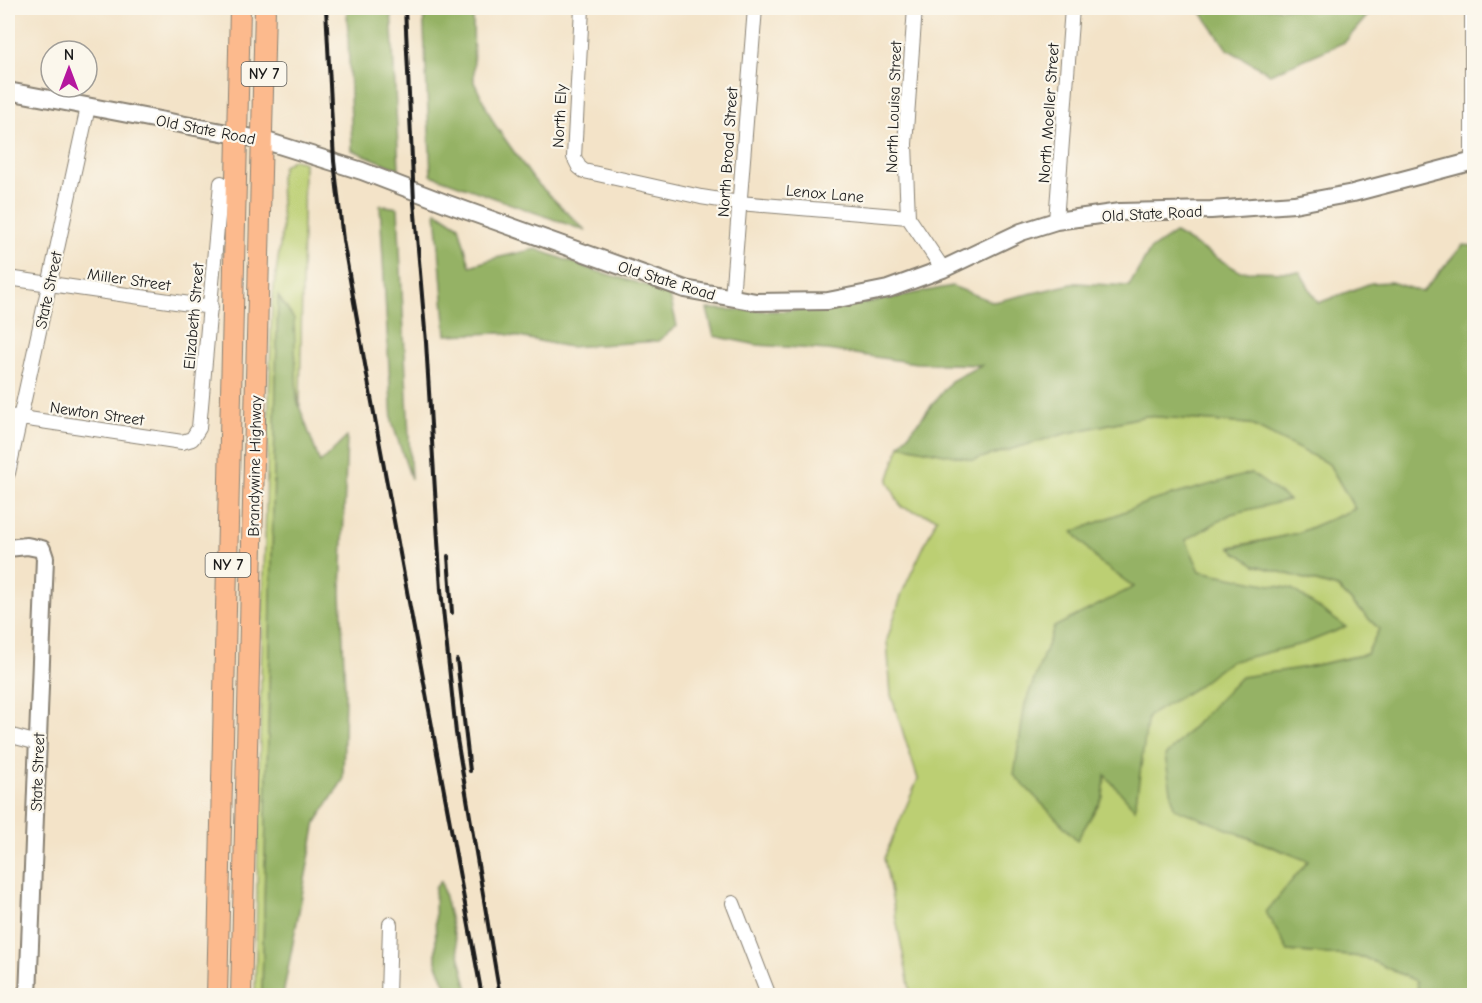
<svg xmlns="http://www.w3.org/2000/svg" width="1482" height="1003" viewBox="0 0 1482 1003" font-family="'Comic Neue',sans-serif">
	<style>
		.green { fill: #bccf73; stroke: #6c7648; stroke-width: 1.5 }
		.forest { fill: #95b265; stroke: #586740; stroke-width: 1.5 }
		.lines { fill: none; stroke-linecap: round; stroke-linejoin: round }
		.minor-casing { stroke: #888072; stroke-width: 16 }
		.tertiary-casing { stroke: #888072; stroke-width: 20 }
		.primary-casing { stroke: #888072; stroke-width: 22 }
		.minor { stroke: #fff; stroke-width: 14 }
		.tertiary { stroke: #fff; stroke-width: 16 }
		.primary { stroke: #fcba8d; stroke-width: 20 }
		.rail { stroke: #1c1c1c; stroke-width: 4 }
		.labels { text-anchor: middle; stroke-width: 4.5; stroke-linejoin: round; paint-order: stroke }
		.shield { fill: #fbf7ec; stroke: #5f5e5a; stroke-width: 1.5 }
		.shield-label { font-size: 15px; font-weight: bold; fill: #1c1c1c }
		.street-label { font-size: 16px; fill: #1c1c1c; stroke: #fbf7ec }
	</style>
	<rect width="100%" height="100%" fill="#fbf7ec"/>
	<filter id="ink" filterUnits="userSpaceOnUse"><feTurbulence type="fractalNoise" baseFrequency=".0167" numOctaves="2"/><feDisplacementMap in="SourceGraphic" scale="12" xChannelSelector="R" yChannelSelector="G"/><feConvolveMatrix kernelMatrix="1 2 1 2 8 2 1 2 1" color-interpolation-filters="sRGB"/></filter>
	<filter id="wash" filterUnits="userSpaceOnUse"><feTurbulence type="fractalNoise" baseFrequency=".008" numOctaves="4" result="noise"/><feDisplacementMap in="SourceGraphic" scale="24" xChannelSelector="R" yChannelSelector="G"/><feGaussianBlur stdDeviation="1.35" result="paint"/><feColorMatrix in="noise" values="0 0 0 0 0 0 0 0 0 0 0 0 0 0 0 0 0 1.4 0 .05"/><feComposite in="paint" operator="in"/></filter>
	<g filter="url(#wash)">
		<rect width="100%" height="100%" fill="#f3e3c8"/>
		<path class="green" d="M294 159 304 162 300 406 278 297 262 995 255 996 261 673 272 302 282 231 280 177 283 166Z
			M1146 416 1250 424 1329 464 1355 509 1298 533 1231 547 1255 565 1338 588 1379 629 1367 654 1307 667 1241 835 1309 861 1288 951 1363 957 1417 981 1418 995H911L884 858 918 779 891 695 887 640 902 593 937 518 901 507 888 481 900 445 974 459 1064 434Z"/>
		<path class="forest" d="M347 8H391L399 169 352 150Z
			M423 8H473L474 82 495 125 534 180 586 231 431 175Z
			M1198 8H1374L1345 42 1270 74 1227 49Z
			M380 205 398 208 411 479 392 422Z
			M436 211 459 226 470 266 496 258 536 249 593 270 669 292 677 326 658 341 569 347 499 333 446 335Z
			M1175 233 1239 271 1300 272 1318 303 1371 283 1391 282 1422 292 1463 245 1474 246V995H1418L1416 981 1363 957 1288 951 1266 912 1308 861 1174 808 1165 756 1241 677 1307 667 1367 654 1379 629 1338 588 1255 565 1230 548 1298 533 1355 509 1329 464 1250 424 1146 416 1064 434 974 460 900 445 951 381 981 365 916 363 827 350 757 345 714 336 707 309 781 311 855 305 952 286 994 302 1076 283 1129 286 1150 250Z
			M278 296 294 319 297 400 320 463 347 437 341 592 345 692 343 780 316 822 283 995 262 996Z
			M1251 473 1289 500 1231 514 1186 540 1200 571 1292 589 1346 627 1306 643 1229 662 1195 688 1148 716 1135 809 1105 775 1103 797 1077 840 1014 775 1025 704 1054 627 1134 587 1099 562 1073 532 1148 502Z
			M441 881 469 995H450L436 962 435 888Z"/>
	</g>
	<g filter="url(#ink)">
		<g class="lines">
			<g class="minor-casing">
				<path id="minor" d="M582 8 574 157 579 167 584 171 701 197 739 203 908 217
					M915 8 905 144 908 217 943 269
					M1472 162V8
					M1056 221 1072 8
					M8 278 211 307
					M732 298 755 8
					M8 416 182 442 192 439 199 428 221 183
					M8 473 88 107
					M8 735 38 743
					M733 903 769 996
					M8 992 18 996
					M388 996 390 924"/>
			</g>
			<g class="tertiary-casing">
				<path id="tertiary" d="M8 91 263 140 362 171 448 204 685 289 756 302 828 301 888 289 943 269 1021 232 1056 221 1120 212 1211 210 1294 204 1353 193 1474 161
					M8 548 27 546 42 549 45 558 28 996"/>
			</g>
			<g class="primary-casing">
				<path id="primary" d="M217 996 240 8
					M241 996 265 8"/>
			</g>
			<use href="#minor" class="minor"/>
			<use href="#tertiary" class="tertiary"/>
			<use href="#primary" class="primary"/>
			<path class="rail" d="M326 8 334 161 343 240 366 370 482 996
				M405 8 414 202 426 342 441 590 456 733 500 996
				M448 556 452 613
				M457 660 470 771"/>
		</g>
	</g>
	<g class="labels">
		<g class="shield">
			<rect x="241.5" y="62" width="45" height="24" rx="4.5"/>
			<rect x="205.5" y="553" width="45" height="24" rx="4.5"/>
		</g>
		<g class="shield-label">
			<text x="264" y="79">NY 7</text>
			<text x="228" y="570">NY 7</text>
		</g>
		<g class="street-label">
			<text transform="translate(893 107) rotate(-88)" y="6">North Louisa Street</text>
			<text transform="translate(1048 113) rotate(-86)" y="6">North Moeller Street</text>
			<text transform="translate(559 116) rotate(-87)" y="6">North Ely</text>
			<text transform="translate(206 129) rotate(11)" y="6">Old State Road</text>
			<text transform="translate(727 152) rotate(-86)" y="6">North Broad Street</text>
			<text transform="translate(825 193) rotate(5)" y="6">Lenox Lane</text>
			<text transform="translate(1152 213) rotate(-3)" y="6">Old State Road</text>
			<text transform="translate(129 279) rotate(8)" y="6">Miller Street</text>
			<text transform="translate(667 280) rotate(17)" y="6">Old State Road</text>
			<text transform="translate(48 290) rotate(-78)" y="6">State Street</text>
			<text transform="translate(193 316) rotate(-85)" y="6">Elizabeth Street</text>
			<text transform="translate(97 413) rotate(8)" y="6">Newton Street</text>
			<text transform="translate(254 466) rotate(-89)" y="6">Brandywine Highway</text>
			<text transform="translate(37 772) rotate(-88)" y="6">State Street</text>
		</g>
	</g>
	<rect width="1482" height="1003" fill="none" stroke="#fbf7ec" stroke-width="30"/>
	<g transform="translate(69 69)"><circle r="28" fill="#fbf7ec" stroke="#a29f99" stroke-width="1.5"/>
	<path d="M0-4.5L10 22L0 15L-10 22Z" fill="#b5179e"/>
	<text y="-9" font-size="16" font-weight="bold" text-anchor="middle" fill="#1c1c1c">N</text>
	</g>
</svg>
